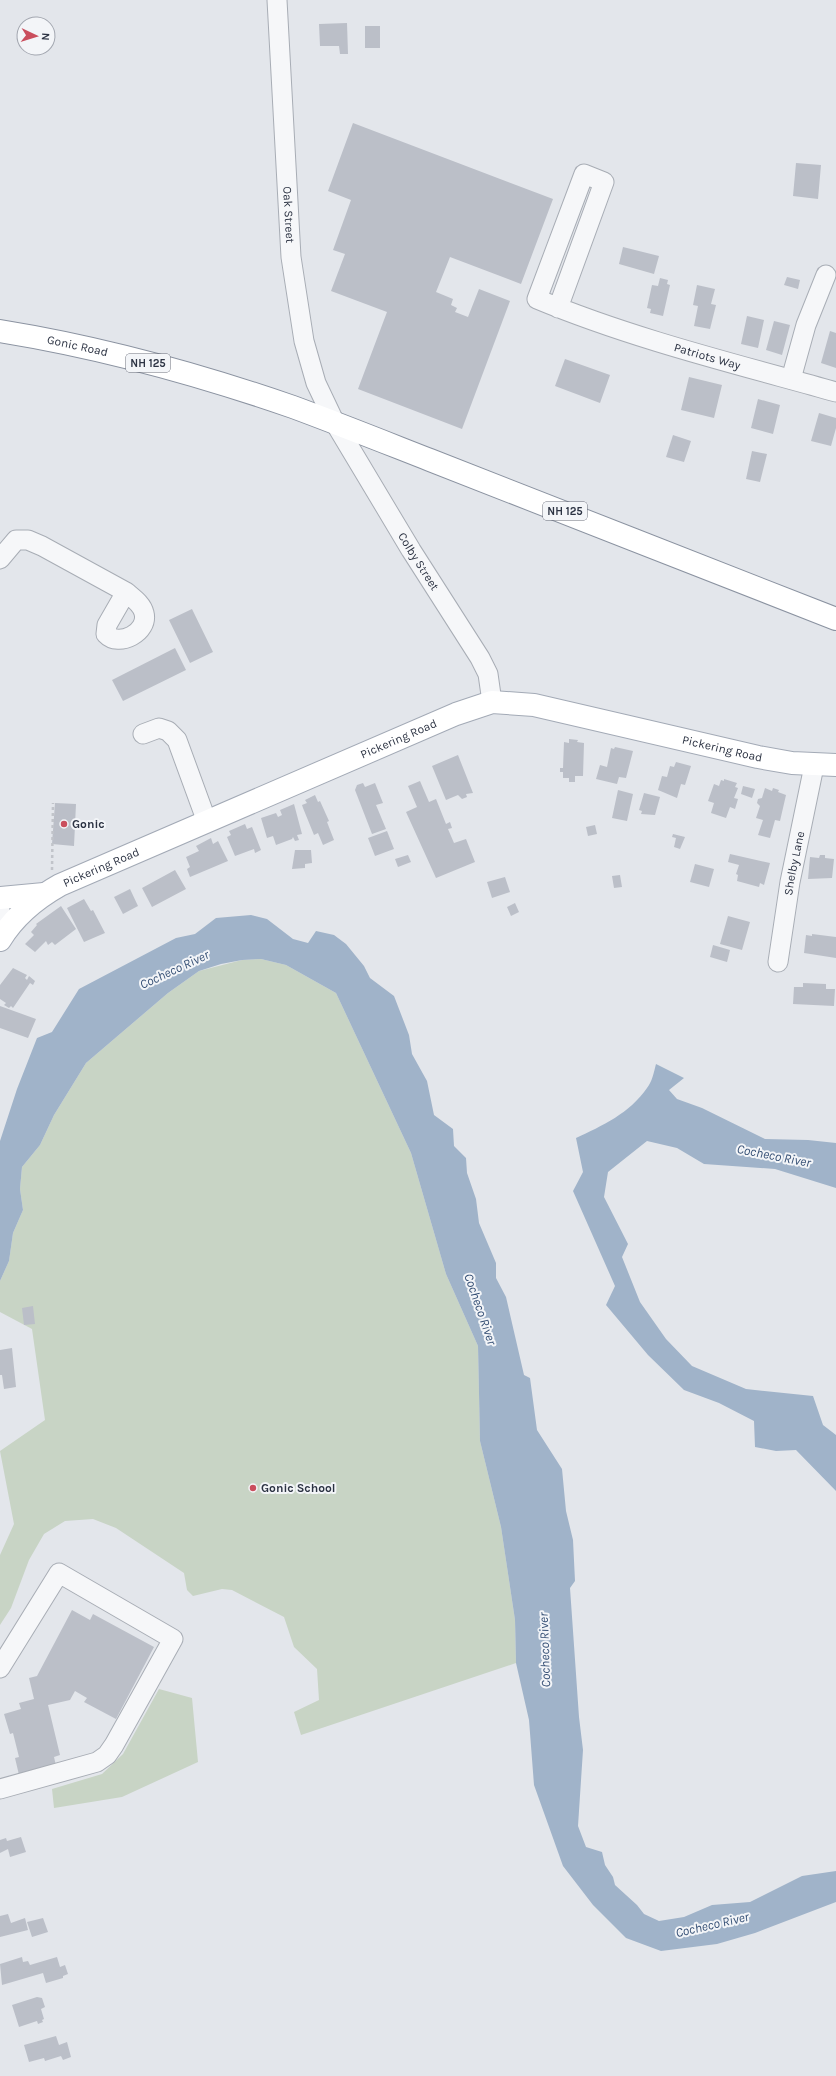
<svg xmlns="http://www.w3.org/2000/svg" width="836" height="2076" viewBox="0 0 836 2076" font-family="Karla,sans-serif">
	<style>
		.green { fill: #c8d4c5 }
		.water { fill: #a0b3c9 }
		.building { fill: #bbbfc8 }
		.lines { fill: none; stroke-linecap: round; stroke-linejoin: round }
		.minor-casing { stroke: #a8adb5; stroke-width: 21 }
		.major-casing { stroke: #a3aab6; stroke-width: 24 }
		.highway-casing { stroke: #8b93a1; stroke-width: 24 }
		.path { stroke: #c1c4ca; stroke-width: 2.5; stroke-dasharray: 3 3; stroke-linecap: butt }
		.minor { stroke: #f6f7f9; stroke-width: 19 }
		.major { stroke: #fff; stroke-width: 22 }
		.highway { stroke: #fff; stroke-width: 22 }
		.poi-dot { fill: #ca4e5d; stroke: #f3f5f8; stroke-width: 1.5 }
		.labels { text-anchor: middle; stroke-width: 4; stroke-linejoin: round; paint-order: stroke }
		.shield { fill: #f3f5f8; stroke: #686d79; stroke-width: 1 }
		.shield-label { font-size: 11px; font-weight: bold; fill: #2c3343 }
		.street-label { font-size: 12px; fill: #2c3343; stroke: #f3f5f8 }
		.poi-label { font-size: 12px; font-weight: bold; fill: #2c3343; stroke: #f3f5f8; text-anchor: start }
		.water-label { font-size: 13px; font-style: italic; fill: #375176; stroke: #f3f5f8 }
	</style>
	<rect width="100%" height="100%" fill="#e3e6eb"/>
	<path class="green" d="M261 959 286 965 336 993 411 1153 446 1274 478 1346 480 1441 501 1527 515 1620 516 1663 301 1735 294 1712 319 1700 317 1669 294 1647 284 1617 232 1590 222 1589 193 1596 187 1590 184 1573 116 1528 93 1519 65 1521 44 1534 29 1560 11 1608 0 1625V1555L14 1524 0 1451 45 1420 32 1329 0 1312V1281L9 1261 13 1233 23 1210 20 1189 22 1167 40 1145 54 1115 86 1063 168 993 199 971 242 960Z
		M159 1689 192 1698 198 1762 122 1797 54 1808 52 1789 102 1774 123 1754Z"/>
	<path class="water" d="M251 915 267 919 293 939 308 943 316 931 334 935 346 944 364 966 370 978 394 996 409 1035 412 1054 427 1081 434 1115 453 1129 454 1146 466 1158 467 1173 476 1199 479 1223 496 1263V1278L506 1297 524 1375 530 1378 537 1430 562 1469 566 1511 573 1540 575 1581 570 1588 579 1717 583 1750 578 1826 586 1847 602 1852 605 1865 613 1877 615 1885 637 1905 644 1914 659 1921 684 1917 712 1905 750 1902 802 1876 836 1871V1902L755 1933 717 1944 661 1951 626 1938 593 1905 563 1866 534 1785 529 1720 516 1663 515 1620 501 1527 480 1441 478 1346 446 1274 411 1153 336 993 286 965 261 959 242 960 221 964 199 971 168 993 86 1063 54 1115 40 1145 22 1167 20 1189 23 1210 13 1233 9 1261 0 1281V1141L17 1089 37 1038 52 1032 79 989 176 938 195 934 216 918Z
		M656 1064 684 1078 669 1090 677 1099 702 1108 765 1139 808 1140 836 1143V1188L775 1169 704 1164 677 1148 647 1141 608 1172 604 1197 628 1244 622 1257 640 1302 666 1339 692 1366 746 1389 813 1396 823 1425 836 1435V1491L796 1450 776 1451 755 1447 754 1421 719 1403 684 1390 648 1355 606 1305 615 1286 573 1191 583 1172 576 1138C602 1126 630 1113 647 1088 652 1082 654 1072 656 1064Z"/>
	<path class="building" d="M347 23 348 54H340L339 46H320L319 24Z
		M365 26H380V48H365Z
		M353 123 553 199 521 284 450 257 436 292 453 299 451 305 457 308 455 312 468 317 479 289 510 301 462 429 358 389 387 312 331 291 345 254 333 250 351 200 328 191Z
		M796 163 821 165 818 199 793 196Z
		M623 247 659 256 654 274 619 264Z
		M787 277 800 280 798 289 784 285Z
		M660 278 668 280 667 284 670 285 663 316 650 313 651 309 647 308 652 285 658 286Z
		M697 285 715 289 711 304 716 305 710 329 694 326 698 306 693 305Z
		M747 316 764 320 758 348 741 344Z
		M774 321 790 325 782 355 766 350Z
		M830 331 836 333V368L821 363Z
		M565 359 610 375 600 403 555 386Z
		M689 377 722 385 714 418 681 410Z
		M758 399 780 405 773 434 751 428Z
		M819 413 836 418V428L831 446 811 441Z
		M673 435 691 441 684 462 666 457Z
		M752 451 767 454 760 482 746 479Z
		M192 609 213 652 190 663 169 620Z
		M175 648 186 670 123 701 112 680Z
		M569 739 578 740 577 742 584 743 583 776H575V782H569V778H563V772H560V768H563L564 742 569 743Z
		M615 747 633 751 626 778 619 777 617 784 596 779 600 765 607 767 611 748 614 749Z
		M458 755 473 793 466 794 467 797 462 799 458 795 446 800 432 766Z
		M676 762 691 766 685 785 681 784 677 798 658 790 662 776 667 777 670 766 674 767Z
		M724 779 737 783 735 787 738 788 734 798 738 799 735 809 730 807 726 818 711 813 714 803 708 801 714 784 719 786 721 780 724 781Z
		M420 781 429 802 436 799 446 824 450 822 452 828 448 829 454 843 466 839 475 862 436 878 406 812 417 807 408 786Z
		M363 783 365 787 375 783 383 803 376 805 386 829 372 834 355 790 357 785Z
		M743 786 755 789 752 798 741 794Z
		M765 788 772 791 773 788 779 790 778 792 786 795 780 821 775 820 770 838 758 835 763 820 756 818 760 806 757 803 758 799 762 798Z
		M618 790 633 794 627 821 612 818Z
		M644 793 660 797 655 815 641 814 642 811 639 810Z
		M315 795 318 802 320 801 329 821 327 822 334 840 323 845 318 833 314 835 303 808 302 805 307 803 305 800Z
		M55 803 76 804 74 846 52 844Z
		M294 804 302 834 297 835 299 840 295 841 293 837 292 839 276 845 273 836 267 838 261 818 276 813 278 817 282 815 280 810Z
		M245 824 247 829 252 827 261 850 255 853 254 849 235 856 227 837 231 835 229 831Z
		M595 825 597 834 588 836 586 827Z
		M387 831 394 849 375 856 368 838Z
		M673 834 685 837 680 849 674 847 676 838 672 837Z
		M211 838 213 844 218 841 228 861 190 877 187 869 190 867 186 857 199 851 196 846Z
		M295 850H311L312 863 305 864V868L292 869Z
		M730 854 770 863 764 885 760 883 759 887 737 881 738 875 736 874 739 865 728 862Z
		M408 855 411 862 398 867 395 859Z
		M820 855H825V858L834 859 832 878 808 879 810 857 819 858Z
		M695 864 714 869 709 887 690 882Z
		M175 870 186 889 152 907 142 888Z
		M620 875 622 887 614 888 612 876Z
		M505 877 510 892 492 898 487 882Z
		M130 889 138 906 123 914 114 897Z
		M84 899 91 911 93 910 105 933 84 942 67 908Z
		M515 903 519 912 511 916 507 907Z
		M61 906 76 929 55 945 52 942 48 945 46 941 35 952 25 944 34 935 31 932 37 925 36 924Z
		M728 916 750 922 742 950 720 944Z
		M812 934 836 937V958L804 953 806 935 812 936Z
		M713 945 730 950 727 962 710 957Z
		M13 968 27 975 25 978 27 980 29 976 35 981 33 985 30 983 13 1008 11 1006 9 1008 4 1005 6 1003 0 999V985Z
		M803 983 826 984V989H835L834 1006 793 1004 794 987H803Z
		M0 1006 36 1019 28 1038 0 1028Z
		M33 1306 35 1324 24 1325 22 1308Z
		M12 1348 16 1387 4 1389 2 1375H0V1350Z
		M72 1610 90 1620 93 1614 154 1647 116 1719 84 1702 87 1698 75 1691 70 1700 48 1705 60 1755 54 1757 57 1770 19 1775 15 1758 19 1757 13 1733 10 1734 4 1714 21 1709 19 1703 34 1699 29 1678 37 1676Z
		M21 1837 26 1852 10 1857 8 1849 0 1853V1840L6 1838 7 1841Z
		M8 1914 11 1923 25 1918 28 1930 0 1937V1916Z
		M43 1918 48 1932 32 1937 27 1922Z
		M22 1957 23 1962 28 1961 30 1965 57 1957 60 1967 65 1965 68 1974 63 1976V1978L46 1983 43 1973 2 1985 0 1964Z
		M37 1997 42 1998 45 2007 41 2009 44 2019 42 2020 43 2022 38 2024 37 2021 19 2027 12 2005Z
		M56 2036 59 2045 67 2042 71 2057 63 2060 61 2056 45 2061 44 2058 29 2062 24 2045Z"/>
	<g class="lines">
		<g class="minor-casing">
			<g id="minor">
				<path id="s1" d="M277 0 291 257 304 341 316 383 335 423 411 550 480 658 488 674 492 702"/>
				<path id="s2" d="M558 308 604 182 584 174 537 299C633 339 736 364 836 392"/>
				<path d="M791 379 806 325 826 275"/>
				<path d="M0 559 16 540H28L42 546 126 592C133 598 142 604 144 613 149 632 119 648 106 634L107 625 126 592"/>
				<path d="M143 734 159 728 168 731 177 740 207 822"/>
				<path d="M0 911 6 930 0 931"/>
				<path id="s3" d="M778 962 790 882 814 766"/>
				<path d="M0 1668 59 1573 173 1639 114 1745 107 1755 97 1762 0 1789"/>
			</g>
		</g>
		<g class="major-casing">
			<g id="major">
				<path d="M0 898 44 894"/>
				<path id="s4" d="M0 940C14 917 37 898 60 885L456 714 492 702 534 705 758 757 792 763 836 765"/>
			</g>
		</g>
		<g class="highway-casing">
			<g id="highway">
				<path id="s5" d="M0 331C99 347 198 374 293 407 339 424 384 442 430 460 566 512 700 567 836 619"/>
			</g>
		</g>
		<path class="path" d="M52 870 53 803"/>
		<use href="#minor" class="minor"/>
		<use href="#major" class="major"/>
		<use href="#highway" class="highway"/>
	</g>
	<g class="poi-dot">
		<circle cx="64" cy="824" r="4"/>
		<circle cx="253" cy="1488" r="4"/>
	</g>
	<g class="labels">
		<g class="shield">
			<rect x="126" y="354" width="44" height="18" rx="3"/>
			<rect x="543" y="502" width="44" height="18" rx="3"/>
		</g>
		<g class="shield-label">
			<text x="148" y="367">NH 125</text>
			<text x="565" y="515">NH 125</text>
		</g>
		<g class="street-label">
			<text dy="4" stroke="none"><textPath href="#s1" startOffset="215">Oak Street</textPath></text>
			<text dy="4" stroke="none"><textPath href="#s5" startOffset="79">Gonic Road</textPath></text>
			<text dy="4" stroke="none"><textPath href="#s2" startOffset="469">Patriots Way</textPath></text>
			<text dy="4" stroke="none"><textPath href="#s1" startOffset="592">Colby Street</textPath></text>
			<text dy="4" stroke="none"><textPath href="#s4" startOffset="451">Pickering Road</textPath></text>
			<text dy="4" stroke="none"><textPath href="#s4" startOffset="787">Pickering Road</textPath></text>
			<text dy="4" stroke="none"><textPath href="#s3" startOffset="100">Shelby Lane</textPath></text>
			<text dy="4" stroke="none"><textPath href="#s4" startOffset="127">Pickering Road</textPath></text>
		</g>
		<g class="poi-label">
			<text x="72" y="828">Gonic</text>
			<text x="261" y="1492">Gonic School</text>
		</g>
		<g class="water-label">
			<text transform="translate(174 969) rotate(-25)" y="5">Cocheco River</text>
			<text transform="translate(774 1155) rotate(11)" y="5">Cocheco River</text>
			<text transform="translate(481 1309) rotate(71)" y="5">Cocheco River</text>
			<text transform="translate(544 1650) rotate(-92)" y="5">Cocheco River</text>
			<text transform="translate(712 1924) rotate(-13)" y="5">Cocheco River</text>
		</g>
	</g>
	<g transform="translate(36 36) rotate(94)"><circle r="19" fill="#f3f5f8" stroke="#a3a7b0"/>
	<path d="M0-3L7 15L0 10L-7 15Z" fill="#ca4e5d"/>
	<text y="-6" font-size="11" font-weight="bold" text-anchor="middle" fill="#2c3343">N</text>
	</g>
</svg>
